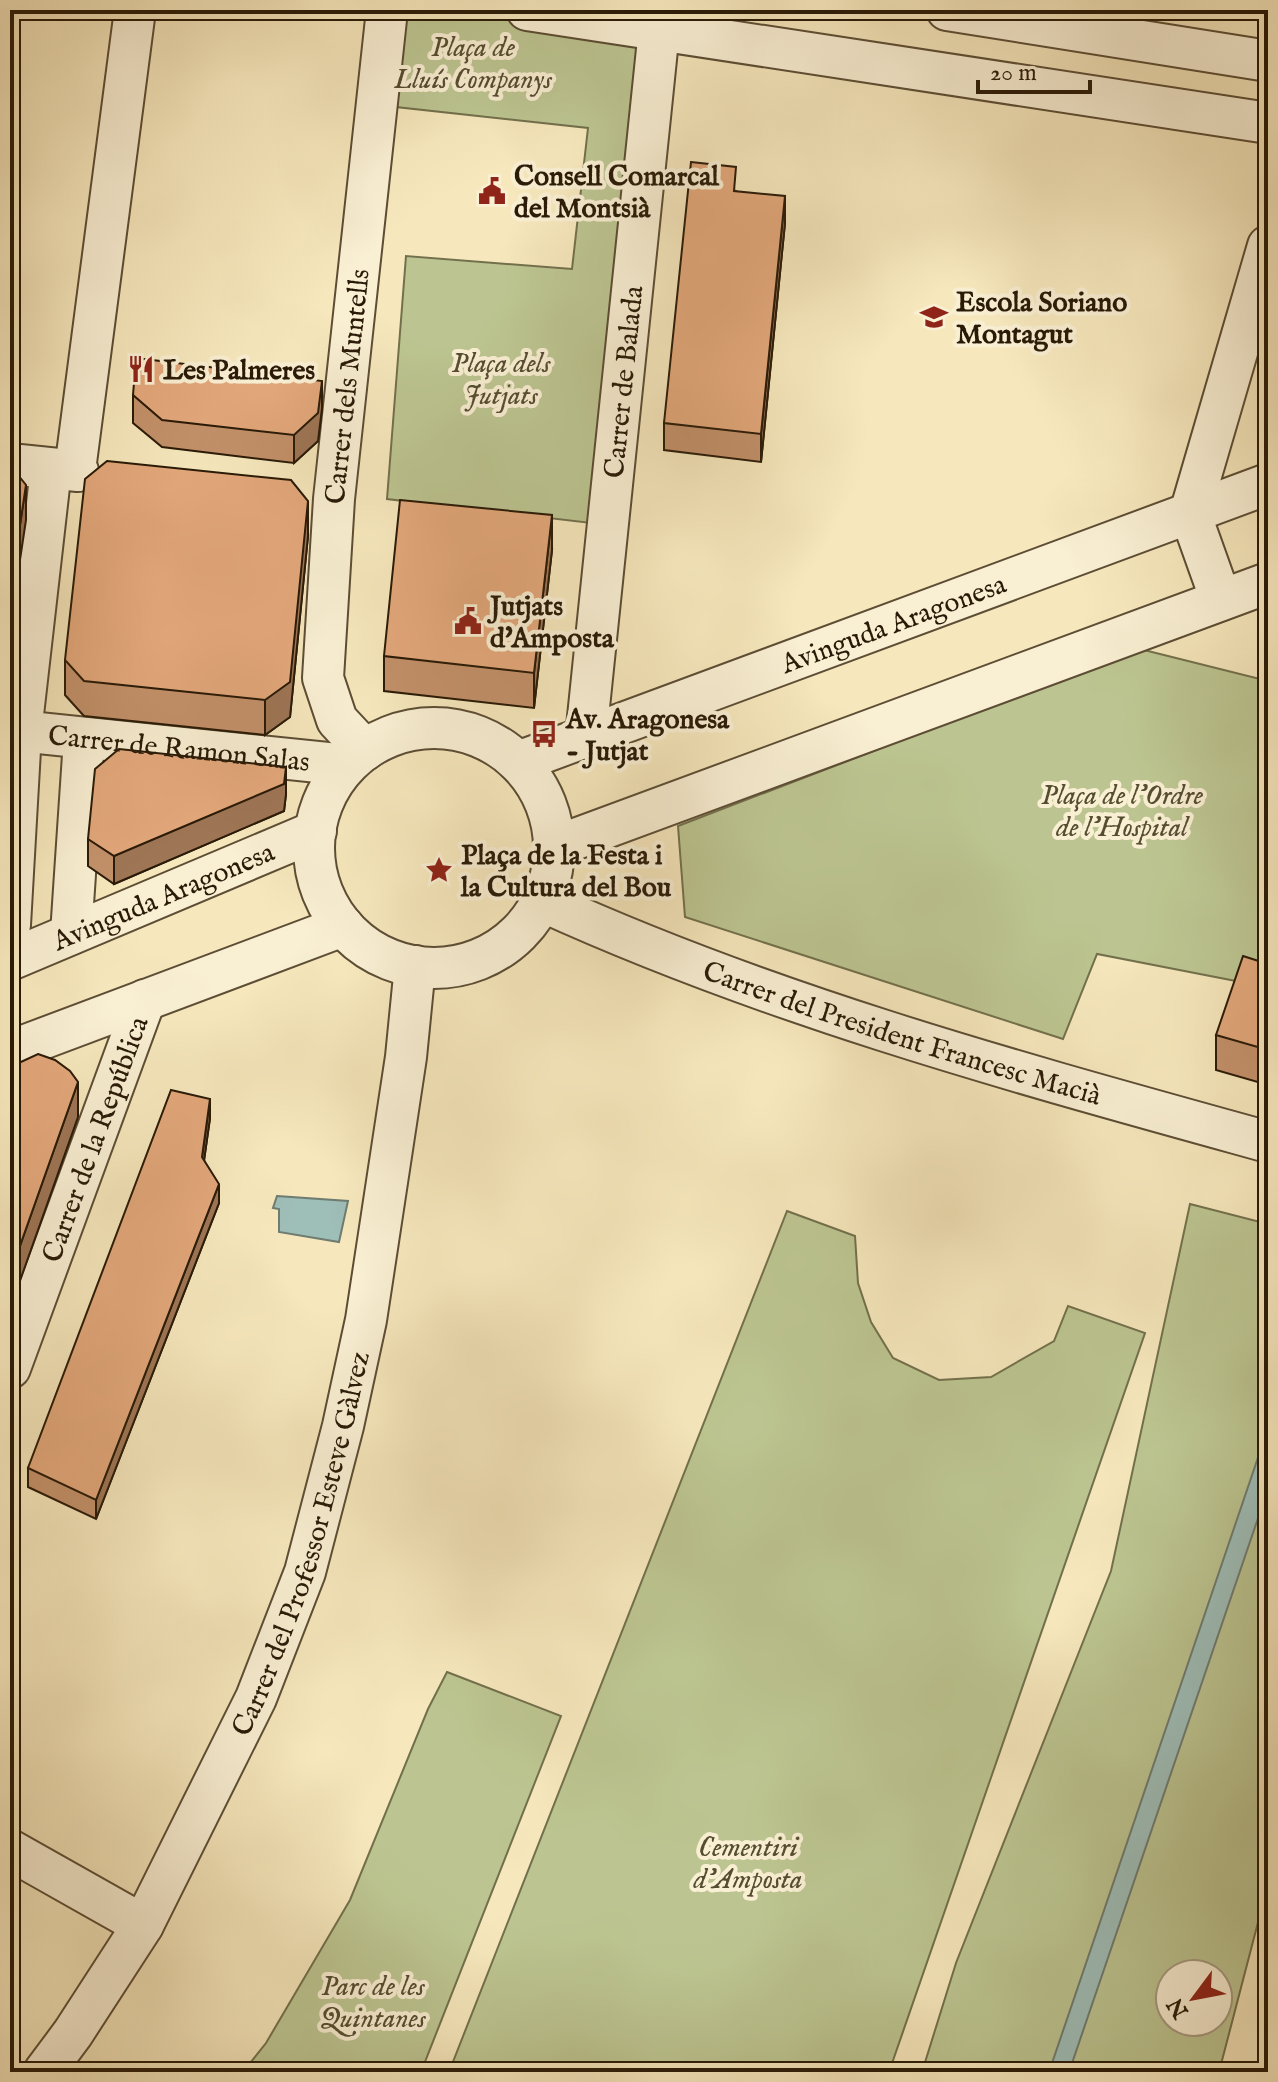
<svg xmlns="http://www.w3.org/2000/svg" width="1278" height="2082" viewBox="0 0 1278 2082" font-family="'IM FELL English',serif">
	<style>
		.green { fill: #bcc591; stroke: #72704c; stroke-width: 2; fill-rule: evenodd }
		.water { fill: #9ebeb8; stroke: #6f7c71; stroke-width: 2 }
		.lines { fill: none; stroke-linecap: round; stroke-linejoin: round }
		.minor-casing { stroke: #5c4d34; stroke-width: 44 }
		.minor { stroke: #f9efd3; stroke-width: 40 }
		.wall { fill: #c29069; stroke: #291a07; stroke-width: 2 }
		.shaded-wall { fill: #9e7555; stroke: #291a07; stroke-width: 2 }
		.building { fill: #e2a77a; stroke: #291a07; stroke-width: 2 }
		.labels { text-anchor: middle; stroke-width: 8; stroke-linejoin: round; paint-order: stroke }
		.park-label { font-size: 28px; font-style: italic; fill: #554d30; stroke: #f9efd3 }
		.poi-label { font-size: 28px; font-weight: bold; fill: #291a07; stroke: #f9efd3; text-anchor: start }
		.street-label { font-size: 28px; fill: #291a07; stroke: #f9efd3 }
	</style>
	<rect width="100%" height="100%" fill="#f6e7bc"/>
	<filter id="stains"><feTurbulence type="fractalNoise" baseFrequency=".0025" numOctaves="4"/><feColorMatrix values="0 0 0 0 .2 0 0 0 0 .09 0 0 0 0 .02 0 0 0 .5 -.17"/></filter>
	<radialGradient id="worn" r=".72"><stop offset=".6" stop-color="#630" stop-opacity="0"/><stop offset="1" stop-color="#630" stop-opacity=".3"/></radialGradient>
	<path class="green" d="M395 10H479L648 35 591 523 387 499 406 256 572 269 588 128 387 106Z
		M1140 649 1268 681V990L1246 983 1097 954 1063 1039 685 917 678 826Z
		M1190 1204 1268 1224V1884L1219 2072H922L956 1963 1111 1571ZM1170 1974H1218V2022H1170Z
		M787 1211 855 1236 858 1283 871 1322 893 1358 939 1380 991 1377 1054 1341 1068 1306 1145 1333 889 2072H449Z
		M447 1672 561 1716 421 2072H243L266 2043 350 1900 428 1709Z"/>
	<path class="water" d="M277 1196 348 1201 339 1242 279 1232V1209L273 1208Z
		M1264 1440 1268 1442V1489L1069 2072H1049Z"/>
	<g class="lines">
		<g class="minor-casing">
			<g id="minor">
				<path d="M527 10 1268 123"/>
				<path d="M947 10 1268 61"/>
				<path d="M10 464 78 471"/>
				<path d="M75 470 135 10"/>
				<path d="M1190 513 1268 246"/>
				<path d="M1190 513 1221 600"/>
				<circle cx="434" cy="848" r="120"/>
				<path id="s1" d="M10 730 347 765"/>
				<path id="s2" d="M586 736 659 30"/>
				<path id="s3" d="M365 750 337 720 323 678 334 499 387 10"/>
				<path id="s4" d="M518 762 1268 484"/>
				<path d="M554 847 1268 583"/>
				<path id="s5" d="M542 901C774 1007 1023 1074 1268 1142"/>
				<path d="M10 925 21 732 51 469"/>
				<path d="M71 934 84 740"/>
				<path id="s6" d="M10 960 316 831"/>
				<path d="M10 1051 343 926"/>
				<path id="s7" d="M10 1368 145 1000"/>
				<path d="M10 1850 143 1925"/>
				<path id="s8" d="M44 2072 73 2033 143 1925 256 1698 305 1572 343 1426 366 1320 406 1057 415 966"/>
			</g>
		</g>
		<use href="#minor" class="minor"/>
	</g>
	<path class="wall" d="M736 191 785 223 761 462 664 450V423Z
		M133 395 322 408 318 441 294 463 162 447 133 423Z
		M308 536 290 717 265 735 84 716 65 695V660Z
		M552 550 534 708 384 691V656Z
		M286 794 284 811 114 884 88 866V839Z
		M1268 964V1085L1216 1070V1035Z
		M210 1118 204 1160 219 1203 96 1519 28 1487V1468Z"/>
	<path class="shaded-wall" d="M10 10H15L10 42Z
		M785 196V223L761 462V434Z
		M322 381V408L318 441 294 463V435Z
		M26 485V520L10 626V591Z
		M308 501V536L290 717 265 735V700Z
		M552 515V550L534 708V673Z
		M286 767V794L284 811 114 884V856Z
		M78 1082V1117L10 1309V1274Z
		M210 1099V1118L202 1175V1157Z
		M219 1184V1203L96 1519V1500Z"/>
	<path class="building" d="M691 162 736 167 734 191 785 196 761 434 664 423Z
		M136 358 322 381 318 413 294 435 162 420 133 395Z
		M107 461 291 480 308 501 290 682 265 700 84 681 65 660 85 479Z
		M10 465 26 485 10 591Z
		M400 500 552 515 534 673 384 656Z
		M119 749 286 767 284 784 114 856 88 839 95 769Z
		M1243 956 1268 964V1050L1216 1035Z
		M38 1054 55 1060 70 1071 78 1082 10 1274V1067Z
		M171 1090 210 1099 202 1157 219 1184 96 1500 28 1468Z"/>
	<defs>
		<g id="civic-bare" transform="scale(2.16)"><path d="M-.6-6.5H3V-4.5H.6V-3L4-1V1h2V6H-6V1h2V-1L-.6-3ZM-1.2 2.5V6h2.4V2.5Z" fill="#8f2418" stroke="#f9efd3" stroke-width="2.5" paint-order="stroke"/></g>
		<g id="school-bare" transform="scale(2.16)"><path d="M0-5L7-2L0 1L-7-2ZM-4 1L0 2.5L4 1V4Q0 6-4 4Z" fill="#8f2418" stroke="#f9efd3" stroke-width="2.5" paint-order="stroke"/></g>
		<g id="restaurant-bare" transform="scale(2.16)"><path d="M-5-6h1v4h1v-4h1v4h1v-4h1v5L-1.5 .5V6h-2V.5L-5-1ZM5-6V6H3V1.5H1.5Q1.5-4 5-6Z" fill="#8f2418" stroke="#f9efd3" stroke-width="2.5" paint-order="stroke"/></g>
		<g id="bus-bare" transform="scale(2.16)"><path d="M-5-6H5V4H4V6H2V4H-2V6H-4V4H-5ZM-3.5-4V0h7V-4ZM-3.5 1.2v1.5H-2V1.2ZM2 1.2v1.5H3.5V1.2Z" fill="#8f2418" stroke="#f9efd3" stroke-width="2.5" paint-order="stroke"/></g>
		<g id="sight-bare" transform="scale(2.16)"><path d="M0-6L1.8-2.2L6-1.7L2.9 1.2L3.7 5.4L0 3.3L-3.7 5.4L-2.9 1.2L-6-1.7L-1.8-2.2Z" fill="#8f2418" stroke="#f9efd3" stroke-width="2.5" paint-order="stroke"/></g>
	</defs>
	<g fill-rule="evenodd">
		<use href="#civic-bare" x="492" y="191"/>
		<use href="#school-bare" x="934" y="317"/>
		<use href="#restaurant-bare" x="141" y="369"/>
		<use href="#civic-bare" x="468" y="621"/>
		<use href="#bus-bare" x="544" y="734"/>
		<use href="#sight-bare" x="439" y="870"/>
	</g>
	<g class="labels">
		<g class="park-label">
			<text x="473" y="56">Plaça de<tspan x="473" dy="32">Lluís Companys</tspan></text>
			<text x="501" y="372">Plaça dels<tspan x="501" dy="32">Jutjats</tspan></text>
			<text x="1122" y="804">Plaça de l'Ordre<tspan x="1122" dy="32">de l'Hospital</tspan></text>
			<text x="748" y="1856">Cementiri<tspan x="748" dy="32">d'Amposta</tspan></text>
			<text x="373" y="1995">Parc de les<tspan x="373" dy="32">Quintanes</tspan></text>
		</g>
		<g class="poi-label">
			<text x="514" y="185">Consell Comarcal<tspan x="514" dy="32">del Montsià</tspan></text>
			<text x="956" y="311">Escola Soriano<tspan x="956" dy="32">Montagut</tspan></text>
			<text x="163" y="379">Les Palmeres</text>
			<text x="490" y="615">Jutjats<tspan x="490" dy="32">d'Amposta</tspan></text>
			<text x="566" y="728">Av. Aragonesa<tspan x="566" dy="32">- Jutjat</tspan></text>
			<text x="461" y="864">Plaça de la Festa i<tspan x="461" dy="32">la Cultura del Bou</tspan></text>
		</g>
		<g class="street-label">
			<text dy="10" stroke="none"><textPath href="#s2" startOffset="356">Carrer de Balada</textPath></text>
			<text dy="10" stroke="none"><textPath href="#s3" startOffset="378">Carrer dels Muntells</textPath></text>
			<text dy="10" stroke="none"><textPath href="#s4" startOffset="400">Avinguda Aragonesa</textPath></text>
			<text dy="10" stroke="none"><textPath href="#s1" startOffset="170">Carrer de Ramon Salas</textPath></text>
			<text dy="10" stroke="none"><textPath href="#s6" startOffset="166">Avinguda Aragonesa</textPath></text>
			<text dy="10" stroke="none"><textPath href="#s5" startOffset="384">Carrer del President Francesc Macià</textPath></text>
			<text dy="10" stroke="none"><textPath href="#s7" startOffset="244">Carrer de la República</textPath></text>
			<text dy="10" stroke="none"><textPath href="#s8" startOffset="592">Carrer del Professor Esteve Gàlvez</textPath></text>
		</g>
	</g>
	<rect width="1278" height="2082" fill="none" stroke="#f6e7bc" stroke-width="40"/>
	<rect x="12" y="12" width="1254" height="2058" fill="none" stroke="#291a07" stroke-width="4"/>
	<rect x="20" y="20" width="1238" height="2042" fill="none" stroke="#291a07" stroke-width="2"/>
	<g transform="translate(1194 1998) rotate(238)"><circle r="38" fill="#f9efd3" stroke="#a69a81" stroke-width="2"/>
	<path d="M0-6L14 30L0 20L-14 30Z" fill="#8f2418"/>
	<text y="-12" font-size="22" font-weight="bold" text-anchor="middle" fill="#291a07">N</text>
	</g>
	<path d="M978 80v12h112v-12" fill="none" stroke="#291a07" stroke-width="4"/>
	<text x="990" y="80" font-size="24" fill="#291a07" stroke="#f9efd3" stroke-width="6" paint-order="stroke">20 m</text>
	<rect width="100%" height="100%" filter="url(#stains)"/>
	<rect width="100%" height="100%" fill="url(#worn)"/>
</svg>
